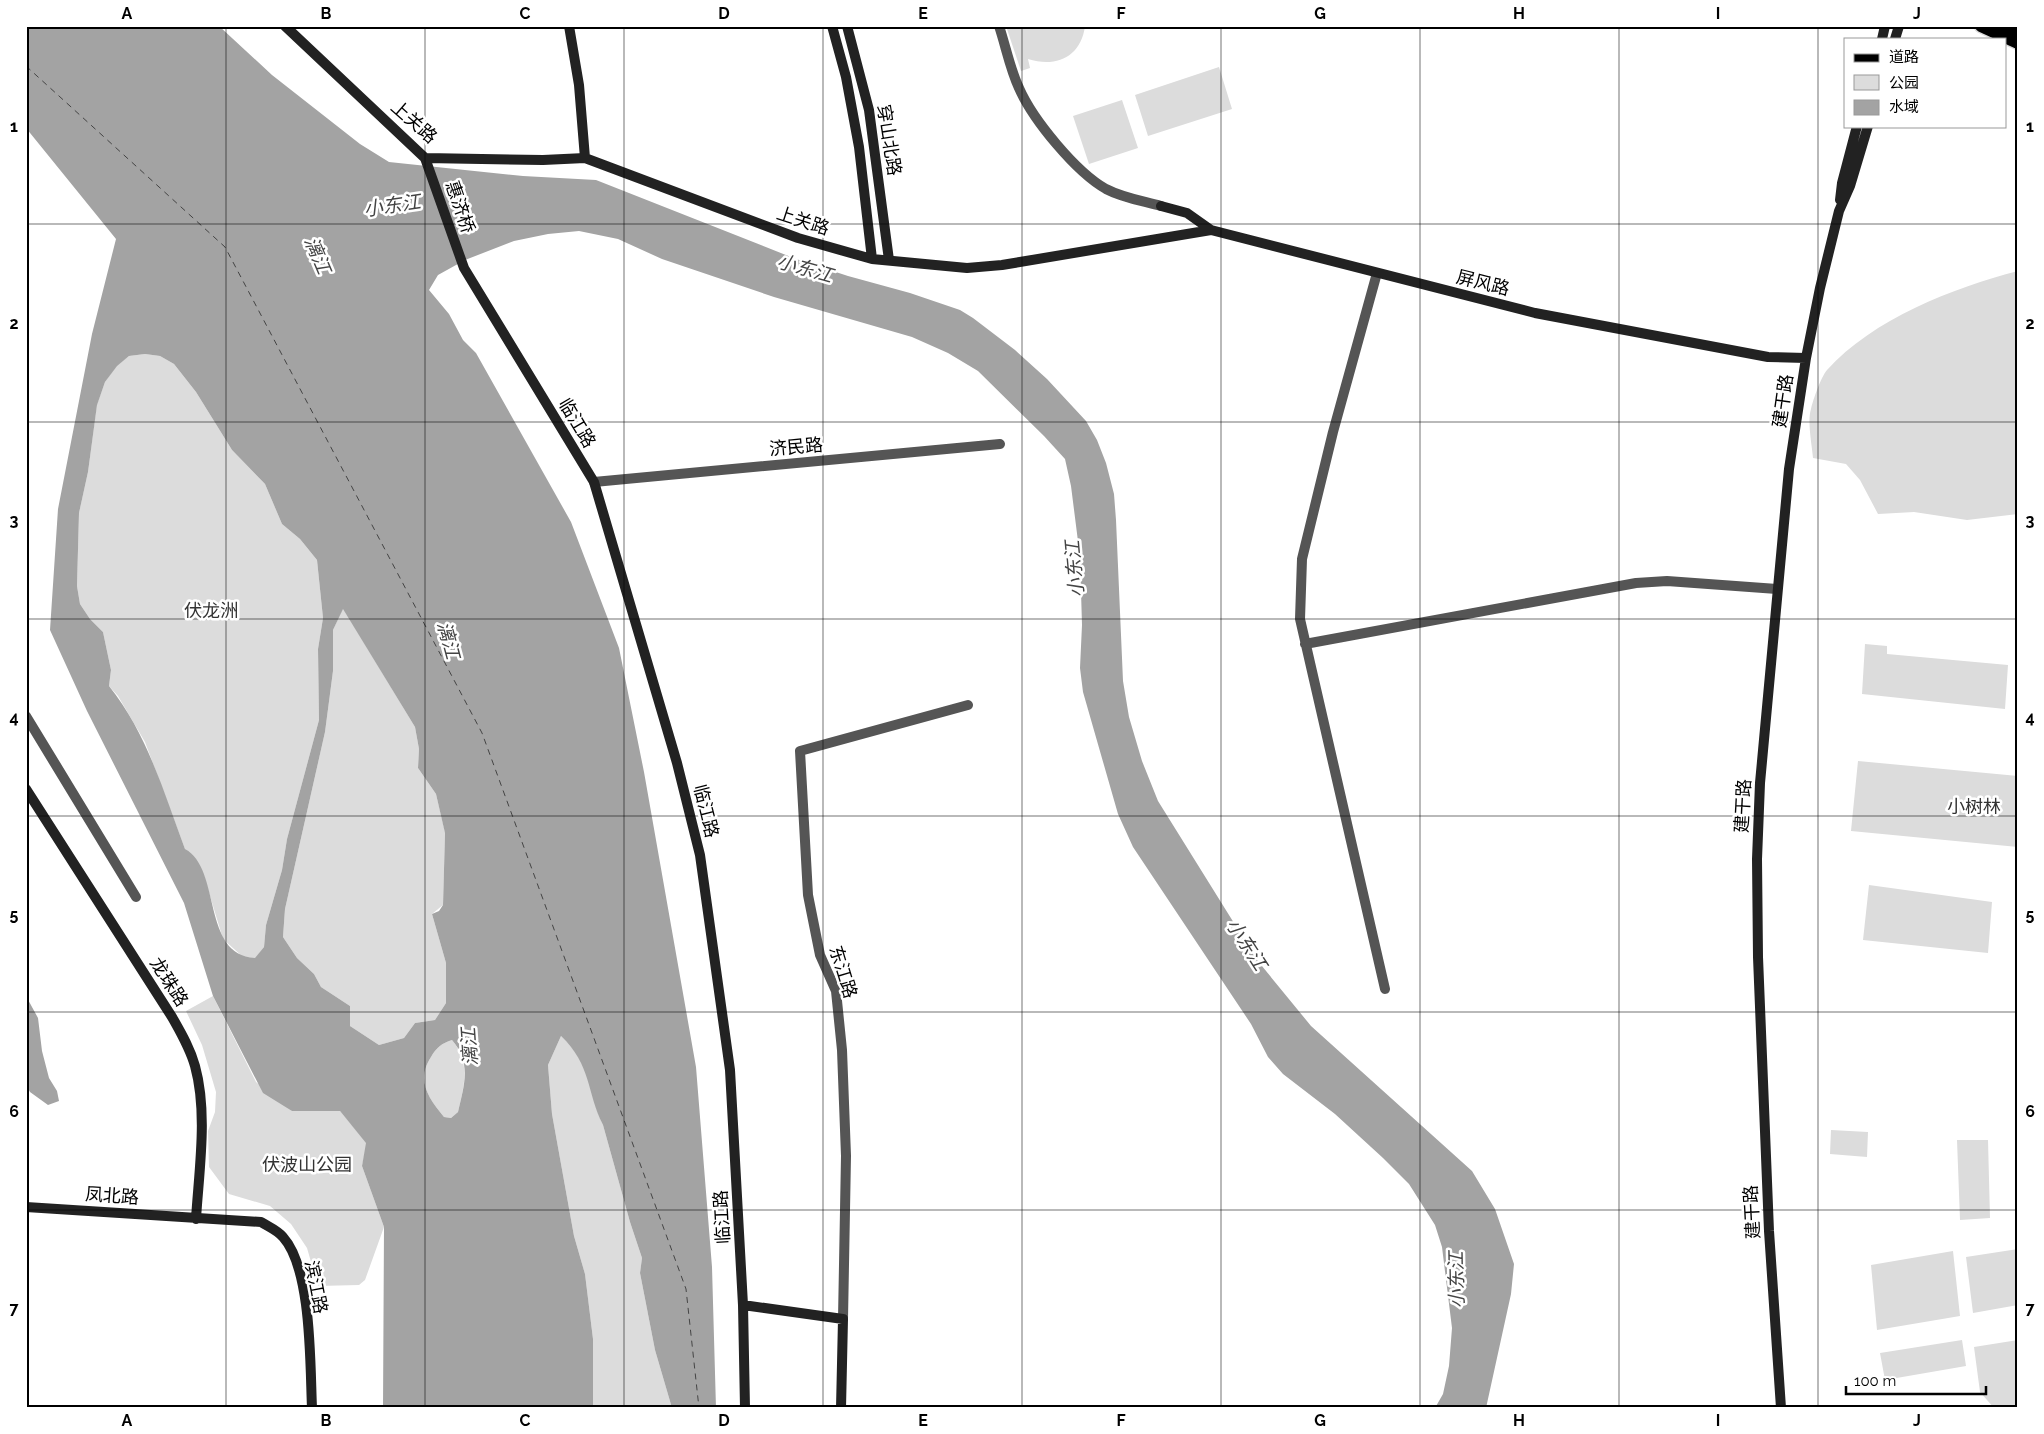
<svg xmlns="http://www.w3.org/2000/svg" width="2044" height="1434" viewBox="0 0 2044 1434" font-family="Raleway,'Noto Sans SC',sans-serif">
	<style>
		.green { fill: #dcdcdc }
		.water { fill: #a3a3a3; fill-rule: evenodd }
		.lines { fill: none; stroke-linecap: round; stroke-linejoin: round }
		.ferry { stroke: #444; stroke-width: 1; stroke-dasharray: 6 5; stroke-linecap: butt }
		.primary-casing { stroke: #dbdbdb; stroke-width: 15 }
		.street { stroke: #555; stroke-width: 10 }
		.secondary { stroke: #222; stroke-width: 10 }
		.primary { stroke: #000; stroke-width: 12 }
		.grid { fill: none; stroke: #000; stroke-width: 1; stroke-opacity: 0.55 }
		.labels { text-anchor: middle; stroke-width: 5; stroke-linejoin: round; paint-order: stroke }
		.street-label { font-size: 18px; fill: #000; stroke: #fff }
		.park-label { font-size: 18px; fill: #333; stroke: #fff }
		.water-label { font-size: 19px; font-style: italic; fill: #444; stroke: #fff }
		.neatline { fill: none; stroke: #000; stroke-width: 2 }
		.grid-label { font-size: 16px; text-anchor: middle; font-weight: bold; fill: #000 }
	</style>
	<rect width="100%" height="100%" fill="#fff"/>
	<path class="green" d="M1006 26H1085C1081 57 1056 68 1028 59L1030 68 1021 71Z
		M1219 67 1232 109 1148 136 1135 95Z
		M1122 100 1138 148 1089 164 1073 116Z
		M2018 271V514L1967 520 1914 512 1878 514 1860 480 1846 464 1813 458C1812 445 1807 421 1811 409 1813 400 1821 377 1827 370 1873 319 1953 288 2018 271Z
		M145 354 160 356 174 364 196 392 232 450 265 484 282 524 300 539 317 560 323 618 318 649 319 720 287 839 282 870 266 925 264 947 255 959 244 958 223 939 204 876 185 849 145 742 118 696 109 686 111 670 103 632 90 619 80 604 77 586 79 513 88 472 97 404 105 382 116 366 129 356Z
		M343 608 415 727 419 749 418 768 436 794 445 832 443 905 432 914 446 963V1003L435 1020 415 1023 404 1038 379 1045 350 1026V1006L321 987 314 974 297 958 283 937 285 909 325 732 333 671V630Z
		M1865 644 1887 646V654L2008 665 2005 709 1862 694Z
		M1858 761 2018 776V847L1851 831Z
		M1869 885 1992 902 1988 953 1863 940Z
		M213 996 256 1082 292 1111H340L367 1143 362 1166 384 1227 365 1280 359 1285 318 1286 307 1248 291 1224 270 1206 229 1194 209 1167 208 1131 215 1112 216 1092 202 1045 186 1011Z
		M561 1036C576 1050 586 1067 591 1087 594 1101 597 1112 603 1125L630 1222 642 1258 640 1273 655 1350 672 1408H593V1339L585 1274 574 1236 552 1114 548 1065Z
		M452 1040C471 1063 464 1086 458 1112L451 1118 444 1117C428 1098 416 1080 431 1057 436 1048 442 1043 452 1040Z
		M1831 1130 1868 1132 1867 1157 1830 1154Z
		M1957 1140H1988L1990 1218 1960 1220Z
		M2018 1249V1305L1973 1313 1966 1257Z
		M1953 1251 1960 1316 1877 1330 1871 1265Z
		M1962 1340 1966 1366 1885 1380 1880 1353Z
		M2018 1340V1408H1994L1980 1392 1974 1347Z"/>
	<path class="water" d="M26 26H219L272 75 360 144 389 162 523 176 596 180 796 259 848 276 910 293 960 310 973 318 1015 350 1047 379 1086 421 1097 440 1106 463 1114 494 1116 520 1123 681 1129 717 1142 761 1158 801 1257 960 1311 1026 1472 1171 1495 1209 1514 1264 1511 1294 1486 1408H1435L1443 1394 1449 1366 1452 1328 1442 1247 1435 1225 1409 1184 1383 1158 1335 1114 1283 1074 1268 1057 1251 1024 1133 847 1118 814 1083 692 1080 668 1082 625 1080 557 1071 486 1065 459 1044 436 978 371 948 353 912 337 774 297 662 259 618 239 579 231 548 234 514 241 465 260 438 275 429 290 449 314 463 340 476 353 571 522 619 648 644 772 696 1067 712 1267 716 1408H672L655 1350 640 1273 642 1258 630 1222 603 1125C586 1091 592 1066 561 1036L548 1065 552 1114 574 1236 585 1274 593 1339V1408H383L384 1227 362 1166 366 1143 340 1111H292L263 1093 213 996 184 903 87 711 50 630 58 509 92 334 116 239 26 128ZM145 354 160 356 174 364 196 392 232 450 265 484 282 524 300 539 317 560 323 618 318 649 319 720 287 839 282 870 266 925 264 947 255 958C201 955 222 869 185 849 164 793 147 733 109 686L111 670 103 632 90 619 80 604 77 586 79 513 88 472 97 405 105 382 117 366 129 356ZM343 609 415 727 419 749 418 768 436 794 445 833 443 905 439 911 432 914 446 963V1003L435 1020 415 1023 404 1038 379 1045 350 1026V1006L321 987 314 974 297 958 283 937 285 909 325 732 333 671V630ZM452 1040C472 1063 464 1086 458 1112L451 1118 444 1117C428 1098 416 1080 431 1057 436 1048 442 1043 452 1040Z
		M26 996 38 1018 42 1051 49 1078 57 1091 59 1101 48 1105 30 1092 26 1085Z"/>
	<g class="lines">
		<path class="ferry" d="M26 66 225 247 482 733 686 1289 699 1408"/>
		<g class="primary-casing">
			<path id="primary" d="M1981 26 2018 43
				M2007 26 2018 31"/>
		</g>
		<path class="street" d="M999 26C1006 47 1010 69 1019 88 1033 120 1076 172 1106 189 1123 198 1143 201 1161 206
			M1377 273 1333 432 1302 559 1300 619 1385 989
			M594 482 1000 444
			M1305 644 1636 583 1667 581 1777 589
			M26 716 136 897
			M843 1319 846 1156 842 1050 836 991 820 955 808 895 800 751 968 705"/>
		<path class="secondary" d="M285 26 425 158 464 268 594 482 677 763 700 855 730 1070 743 1305 745 1408
			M569 26 579 85 585 158
			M832 26 846 77 859 147 872 259
			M847 26 869 110 889 260
			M1882 39 1885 26
			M1895 39 1899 26
			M425 158 543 160 585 158 798 238 872 259 967 268 1002 265 1211 230
			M1840 200 1842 183 1857 126
			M1161 206 1187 213 1211 230 1535 313 1768 357 1806 358
			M26 789 172 1017C181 1033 190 1048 195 1066 208 1113 199 1170 196 1219
			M26 1207 261 1222C269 1227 277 1230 283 1237 312 1269 310 1365 312 1408
			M743 1305 843 1319 841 1408
			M1781 1408 1769 1231 1758 957 1757 859 1760 783 1789 469 1806 358 1820 288 1839 211 1850 186 1868 126"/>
		<use href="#primary" class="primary"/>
	</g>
	<path class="grid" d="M226 26V1408M425 26V1408M624 26V1408M823 26V1408M1022 26V1408M1221 26V1408M1420 26V1408M1619 26V1408M1818 26V1408M26 224H2018M26 422H2018M26 619H2018M26 816H2018M26 1012H2018M26 1210H2018"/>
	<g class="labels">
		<g class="street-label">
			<text transform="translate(414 122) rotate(41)" y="6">上关路</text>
			<text transform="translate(889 140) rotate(81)" y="6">穿山北路</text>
			<text transform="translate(460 207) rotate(71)" y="6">惠济桥</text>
			<text transform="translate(803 221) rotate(18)" y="6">上关路</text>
			<text transform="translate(1483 283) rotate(14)" y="6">屏风路</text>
			<text transform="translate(1783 401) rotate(-82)" y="6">建干路</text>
			<text transform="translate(577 423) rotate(59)" y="6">临江路</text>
			<text transform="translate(796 447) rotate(-5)" y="6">济民路</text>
			<text transform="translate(1743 806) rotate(-87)" y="6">建干路</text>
			<text transform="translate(706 811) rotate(76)" y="6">临江路</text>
			<text transform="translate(843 972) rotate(73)" y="6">东江路</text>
			<text transform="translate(169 982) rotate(57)" y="6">龙珠路</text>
			<text transform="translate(112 1196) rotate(4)" y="6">凤北路</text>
			<text transform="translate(1752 1212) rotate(-93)" y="6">建干路</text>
			<text transform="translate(722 1217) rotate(-93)" y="6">临江路</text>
			<text transform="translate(316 1287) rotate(79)" y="6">滨江路</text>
		</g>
		<g class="park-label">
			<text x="211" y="617">伏龙洲</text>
			<text x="1974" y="813">小树林</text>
			<text x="307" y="1171">伏波山公园</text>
		</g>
		<g class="water-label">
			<text transform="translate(392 205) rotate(-8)" y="7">小东江</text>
			<text transform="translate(318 255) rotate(67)" y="7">漓江</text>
			<text transform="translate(805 268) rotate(16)" y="7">小东江</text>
			<text transform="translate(1074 569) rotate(-95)" y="7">小东江</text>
			<text transform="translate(449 640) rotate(75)" y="7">漓江</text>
			<text transform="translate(1247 944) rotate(57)" y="7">小东江</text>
			<text transform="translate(469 1047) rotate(-94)" y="7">漓江</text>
			<text transform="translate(1456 1280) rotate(-91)" y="7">小东江</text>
		</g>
	</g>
	<rect width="2044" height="1434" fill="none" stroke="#ffffff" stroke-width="55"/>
	<rect x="1844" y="38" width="162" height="90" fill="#ffffff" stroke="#999999"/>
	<rect x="1854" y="54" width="25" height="8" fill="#000000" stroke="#999999"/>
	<text x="1889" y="62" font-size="15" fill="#000000">道路</text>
	<rect x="1854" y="75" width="25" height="15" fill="#dcdcdc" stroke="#999999"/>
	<text x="1889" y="88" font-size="15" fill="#000000">公园</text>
	<rect x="1854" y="100" width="25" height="15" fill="#a3a3a3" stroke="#999999"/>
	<text x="1889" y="112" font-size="15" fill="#000000">水域</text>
	<path d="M1846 1386v8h140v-8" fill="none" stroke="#000000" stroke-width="2.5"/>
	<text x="1854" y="1386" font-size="15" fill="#000000" stroke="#ffffff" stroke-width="4" paint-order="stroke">100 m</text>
	<rect x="28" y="28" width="1988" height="1378" class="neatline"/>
	<g class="grid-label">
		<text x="127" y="19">A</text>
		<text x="326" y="19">B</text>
		<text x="525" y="19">C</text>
		<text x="724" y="19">D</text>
		<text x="923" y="19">E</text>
		<text x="1121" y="19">F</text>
		<text x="1320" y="19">G</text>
		<text x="1519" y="19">H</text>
		<text x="1718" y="19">I</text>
		<text x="1917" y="19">J</text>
		<text x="14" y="132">1</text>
		<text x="2030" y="132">1</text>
		<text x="14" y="329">2</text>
		<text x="2030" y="329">2</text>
		<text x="14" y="526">3</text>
		<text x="2030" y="526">3</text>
		<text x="14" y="723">4</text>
		<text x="2030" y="723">4</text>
		<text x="14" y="920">5</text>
		<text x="2030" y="920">5</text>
		<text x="14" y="1117">6</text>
		<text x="2030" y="1117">6</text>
		<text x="14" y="1314">7</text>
		<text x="2030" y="1314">7</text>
		<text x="127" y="1426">A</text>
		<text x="326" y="1426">B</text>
		<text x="525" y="1426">C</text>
		<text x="724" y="1426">D</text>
		<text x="923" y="1426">E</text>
		<text x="1121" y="1426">F</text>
		<text x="1320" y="1426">G</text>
		<text x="1519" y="1426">H</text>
		<text x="1718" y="1426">I</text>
		<text x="1917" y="1426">J</text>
	</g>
</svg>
